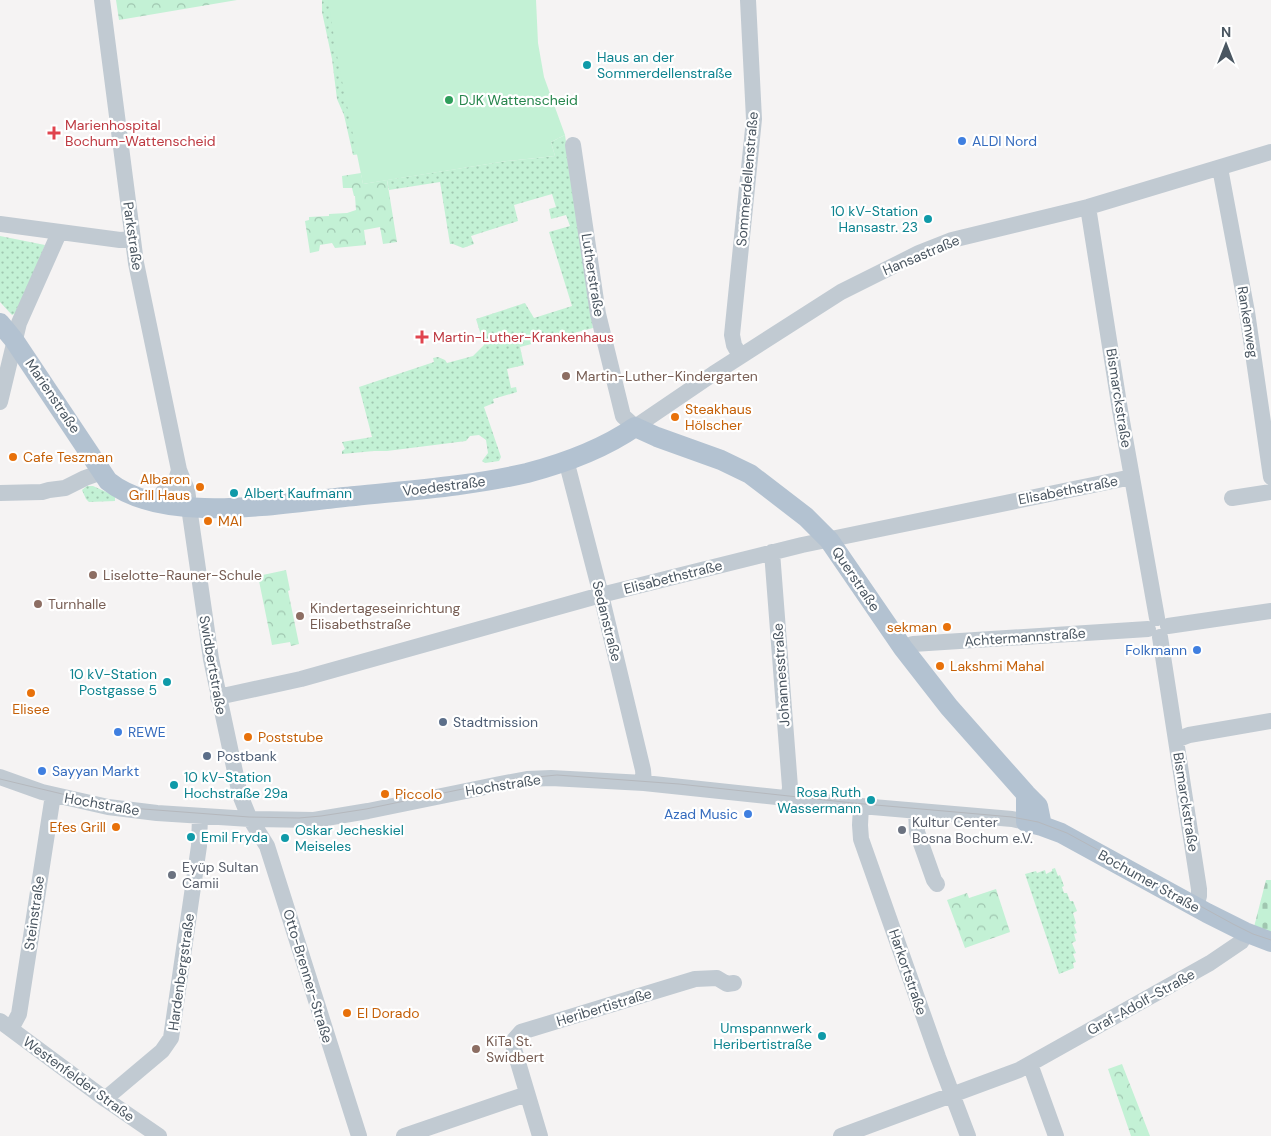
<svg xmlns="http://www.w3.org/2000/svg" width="1271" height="1136" viewBox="0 0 1271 1136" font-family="'DM Sans',sans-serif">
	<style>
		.grass { fill: url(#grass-dots) }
		.forest { fill: url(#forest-crowns) }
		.cemetery { fill: url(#cemetery-stones) }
		.garden { fill: #c3f1d5 }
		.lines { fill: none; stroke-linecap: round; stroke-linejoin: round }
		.minor { stroke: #c1cad2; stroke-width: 16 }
		.major { stroke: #b3c2d1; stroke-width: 20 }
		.tram { stroke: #b5b8bd; stroke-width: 1 }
		.culture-dot { fill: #0f9aa8; stroke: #fff; stroke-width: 2 }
		.leisure-dot { fill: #2e9e5b; stroke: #fff; stroke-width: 2 }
		.health-dot { fill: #e0444e; stroke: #fff; stroke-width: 2 }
		.shop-dot { fill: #3f7fe0; stroke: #fff; stroke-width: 2 }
		.education-dot { fill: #8d6e63; stroke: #fff; stroke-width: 2 }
		.food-dot { fill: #e8710a; stroke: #fff; stroke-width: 2 }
		.service-dot { fill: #5c6f8a; stroke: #fff; stroke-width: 2 }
		.worship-dot { fill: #6b7280; stroke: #fff; stroke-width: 2 }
		.labels { text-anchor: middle; stroke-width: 4.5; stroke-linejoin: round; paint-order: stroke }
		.culture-label { font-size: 14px; fill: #0d838f; stroke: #fff; text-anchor: start }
		.leisure-label { font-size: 14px; fill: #27864d; stroke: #fff; text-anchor: start }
		.health-label { font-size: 14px; fill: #be3a42; stroke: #fff; text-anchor: start }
		.shop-label { font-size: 14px; fill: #366cbe; stroke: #fff; text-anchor: start }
		.street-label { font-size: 14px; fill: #4a5661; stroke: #fff }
		.education-label { font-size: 14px; fill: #785e54; stroke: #fff; text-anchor: start }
		.food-label { font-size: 14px; fill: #c56008; stroke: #fff; text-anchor: start }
		.service-label { font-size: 14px; fill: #4e5e75; stroke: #fff; text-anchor: start }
		.worship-label { font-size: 14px; fill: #5b616d; stroke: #fff; text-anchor: start }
	</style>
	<defs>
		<pattern id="grass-dots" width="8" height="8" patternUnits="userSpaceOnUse" patternTransform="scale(1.25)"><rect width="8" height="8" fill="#c3f1d5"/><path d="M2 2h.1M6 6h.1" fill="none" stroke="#a0c6b0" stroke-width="1.8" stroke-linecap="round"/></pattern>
		<pattern id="forest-crowns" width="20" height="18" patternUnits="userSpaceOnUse" patternTransform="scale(1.25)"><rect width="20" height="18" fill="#c3f1d5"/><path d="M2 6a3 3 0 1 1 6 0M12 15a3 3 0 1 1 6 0" fill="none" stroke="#a0c6b0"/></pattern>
		<pattern id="cemetery-stones" width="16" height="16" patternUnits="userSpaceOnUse" patternTransform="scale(1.25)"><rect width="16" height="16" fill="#c3f1d5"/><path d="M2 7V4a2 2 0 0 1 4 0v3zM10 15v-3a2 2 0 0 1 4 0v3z" fill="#a0c6b0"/></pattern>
	</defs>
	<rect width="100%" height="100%" fill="#f5f3f3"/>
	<path class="grass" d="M322 0H339L361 154 353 155 344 115 337 99 332 59 322 12Z
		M565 135 593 328 520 347 524 365 507 369 511 388 516 387 517 392 493 399 494 403 484 407 501 457 499 461 485 463 482 461 488 453 486 440 479 435 470 436 466 441 458 442 387 451H374L342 454V451L345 449 342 442 372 437 359 387 434 362 433 358 438 357 445 360 447 363 473 356 484 345 476 319 525 303 534 318 572 306 549 232 570 226 566 215 551 219 549 209 556 207 552 194 514 205 518 221 471 236 474 244 463 248 453 244H450L440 182 389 190 387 180 507 161 555 156 551 142Z
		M0 236 45 245 18 312 12 315 0 302Z
		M87 486H93L115 496V501L89 502 86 499 82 490Z
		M1055 868 1058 876 1060 875 1064 886 1062 887 1064 893H1067L1070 901H1073L1077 911 1073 913 1076 923 1074 925 1077 933 1074 934 1076 941 1072 943 1076 953 1073 954 1076 962 1073 963 1074 968 1059 974 1025 874 1036 871 1037 873 1045 870 1046 874 1052 871V869Z"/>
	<path class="forest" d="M116 0H237L119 20Z
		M361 173 363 184 387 180 397 242 383 244 380 227 364 230 366 245 335 248 332 243 320 245 319 251 310 253 305 221 309 220V217L329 216V214L347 213 356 210 355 196H354L352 188H343L342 176Z
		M286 570 290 590 288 591 299 644 291 646 290 642 272 645 258 576Z
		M996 889 1010 932 965 948 947 900 967 893 969 898Z
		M1122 1064 1150 1136H1131L1108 1069Z"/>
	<path class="cemetery" d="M1266 880H1271V932L1254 927Z"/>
	<path class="garden" d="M328 0H536L538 43 544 77 565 135 551 142 555 156 507 161 363 184 338 61Z"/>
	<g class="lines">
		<path class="minor" d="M102 0 136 263 179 470 187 490 188 497
			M573 145 598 314 623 416 635 427 713 374 841 292 919 253 952 240 1088 207 1271 152
			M1220 168 1247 312 1271 477
			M1088 207 1120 410 1157 618
			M0 224 120 240 133 239
			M740 356 734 345 732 335 754 119 748 0
			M0 402 19 323 59 233
			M566 460 601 595 643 770 644 783
			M163 492C173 487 176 481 179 470
			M0 493 42 492 49 490 65 488 85 478 102 472
			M1232 498 1271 492
			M189 507 211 659 240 795 249 817 267 846 359 1136
			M772 552 790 787 789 798
			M1168 626 1271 611
			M1160 637 1199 889V896L1196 907
			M903 648 913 644 1148 629
			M218 697 301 679 601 595 802 545 1132 477
			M1176 740 1189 735 1271 721
			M0 777 42 792 108 807 157 813 250 819 314 820 368 811 500 784 527 779 551 778 644 783 861 806 1012 819 1026 822
			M861 806 860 825 861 839 938 1057 968 1136
			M916 811 917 832 934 880 937 884
			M0 1021 105 1099 159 1136
			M11 1029 19 1014 53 795
			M1030 1064 1056 1136
			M105 1099 162 1051 171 1038 199 846 200 816
			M404 1136 527 1094
			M540 1136 514 1049V1040L521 1032 695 979 717 978 727 984 734 983
			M841 1136 1019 1070 1210 963 1241 942 1247 933"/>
		<path class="major" d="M0 323 14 340 108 481C165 527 286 502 355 496 413 490 471 486 527 473 565 463 603 449 635 427L657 437 721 460 750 474 806 517 829 540 903 648 949 707 1026 794 1038 806 1042 826
			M1026 794V822L1042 826 1061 833 1207 913 1245 932 1271 942"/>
		<path class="tram" d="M0 779 83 799 130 808 249 817 299 818 321 816 366 809 506 780 557 775 679 784 853 803 1012 817 1038 822 1067 833 1233 924 1253 934 1271 940"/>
	</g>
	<g class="culture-dot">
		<circle cx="587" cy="65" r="5"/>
		<circle cx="928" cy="219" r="5"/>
		<circle cx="234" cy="493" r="5"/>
		<circle cx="167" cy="682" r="5"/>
		<circle cx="174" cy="785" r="5"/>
		<circle cx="871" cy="800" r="5"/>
		<circle cx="191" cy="837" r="5"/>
		<circle cx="285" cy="838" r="5"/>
		<circle cx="822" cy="1036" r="5"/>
	</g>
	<circle class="leisure-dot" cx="449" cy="100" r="5"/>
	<g class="health-dot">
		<path d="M51.5 125.5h5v5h5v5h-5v5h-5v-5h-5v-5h5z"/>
		<path d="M419.5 329.5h5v5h5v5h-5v5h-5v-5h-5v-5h5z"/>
	</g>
	<g class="shop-dot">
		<circle cx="962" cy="141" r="5"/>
		<circle cx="1197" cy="650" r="5"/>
		<circle cx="118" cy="732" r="5"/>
		<circle cx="42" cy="771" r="5"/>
		<circle cx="748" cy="814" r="5"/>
	</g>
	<g class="education-dot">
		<circle cx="566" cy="376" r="5"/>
		<circle cx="93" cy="575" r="5"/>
		<circle cx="38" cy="604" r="5"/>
		<circle cx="300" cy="616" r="5"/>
		<circle cx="476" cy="1049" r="5"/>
	</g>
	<g class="food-dot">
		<circle cx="675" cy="417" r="5"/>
		<circle cx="13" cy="457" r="5"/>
		<circle cx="200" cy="487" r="5"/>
		<circle cx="208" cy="521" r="5"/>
		<circle cx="947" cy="627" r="5"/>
		<circle cx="940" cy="666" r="5"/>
		<circle cx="31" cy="693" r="5"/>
		<circle cx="248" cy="737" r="5"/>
		<circle cx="385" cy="794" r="5"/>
		<circle cx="116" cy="827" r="5"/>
		<circle cx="347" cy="1013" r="5"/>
	</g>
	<g class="service-dot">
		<circle cx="443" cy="722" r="5"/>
		<circle cx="207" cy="756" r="5"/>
	</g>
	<g class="worship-dot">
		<circle cx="902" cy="830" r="5"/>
		<circle cx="172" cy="875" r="5"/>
	</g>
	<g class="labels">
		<g class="culture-label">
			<text x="597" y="62">Haus an der<tspan x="597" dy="16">Sommerdellenstraße</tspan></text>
			<text x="918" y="216" text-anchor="end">10 kV-Station<tspan x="918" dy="16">Hansastr. 23</tspan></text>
			<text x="244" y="498">Albert Kaufmann</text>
			<text x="157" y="679" text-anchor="end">10 kV-Station<tspan x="157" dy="16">Postgasse 5</tspan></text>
			<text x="184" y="782">10 kV-Station<tspan x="184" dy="16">Hochstraße 29a</tspan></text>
			<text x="861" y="797" text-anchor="end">Rosa Ruth<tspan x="861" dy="16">Wassermann</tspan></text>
			<text x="295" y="835">Oskar Jecheskiel<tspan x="295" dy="16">Meiseles</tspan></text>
			<text x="201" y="842">Emil Fryda</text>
			<text x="812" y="1033" text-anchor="end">Umspannwerk<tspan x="812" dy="16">Heribertistraße</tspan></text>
		</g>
		<g class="leisure-label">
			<text x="459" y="105">DJK Wattenscheid</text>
		</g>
		<g class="health-label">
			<text x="65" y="130">Marienhospital<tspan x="65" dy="16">Bochum-Wattenscheid</tspan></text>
			<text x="433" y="342">Martin-Luther-Krankenhaus</text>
		</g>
		<g class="shop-label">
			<text x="972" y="146">ALDI Nord</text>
			<text x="1187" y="655" text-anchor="end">Folkmann</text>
			<text x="128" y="737">REWE</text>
			<text x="52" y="776">Sayyan Markt</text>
			<text x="738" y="819" text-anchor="end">Azad Music</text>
		</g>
		<g class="street-label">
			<text transform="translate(747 179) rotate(-85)" y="5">Sommerdellenstraße</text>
			<text transform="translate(133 236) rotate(82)" y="5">Parkstraße</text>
			<text transform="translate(921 255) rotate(-23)" y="5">Hansastraße</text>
			<text transform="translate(593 275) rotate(81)" y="5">Lutherstraße</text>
			<text transform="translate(1248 322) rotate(81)" y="5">Rankenweg</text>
			<text transform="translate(53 396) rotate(56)" y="5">Marienstraße</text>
			<text transform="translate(1119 398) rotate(81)" y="5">Bismarckstraße</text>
			<text transform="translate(444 486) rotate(-7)" y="5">Voedestraße</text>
			<text transform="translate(1068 490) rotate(-11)" y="5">Elisabethstraße</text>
			<text transform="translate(673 577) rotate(-14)" y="5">Elisabethstraße</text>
			<text transform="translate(856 579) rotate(56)" y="5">Querstraße</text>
			<text transform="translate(607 621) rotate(76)" y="5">Sedanstraße</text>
			<text transform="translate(1025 637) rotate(-4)" y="5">Achtermannstraße</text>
			<text transform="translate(213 665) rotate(80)" y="5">Swidbertstraße</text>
			<text transform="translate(781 675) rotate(-94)" y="5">Johannesstraße</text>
			<text transform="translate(503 785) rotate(-9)" y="5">Hochstraße</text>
			<text transform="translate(1186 802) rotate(81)" y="5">Bismarckstraße</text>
			<text transform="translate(102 804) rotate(10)" y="5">Hochstraße</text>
			<text transform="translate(1149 881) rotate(29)" y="5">Bochumer Straße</text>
			<text transform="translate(34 913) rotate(-82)" y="5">Steinstraße</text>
			<text transform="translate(181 972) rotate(-82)" y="5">Hardenbergstraße</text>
			<text transform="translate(908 972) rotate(71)" y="5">Harkortstraße</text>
			<text transform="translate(308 976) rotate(73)" y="5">Otto-Brenner-Straße</text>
			<text transform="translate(1141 1002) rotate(-29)" y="5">Graf-Adolf-Straße</text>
			<text transform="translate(604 1007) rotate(-17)" y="5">Heribertistraße</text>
			<text transform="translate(79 1079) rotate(36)" y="5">Westenfelder Straße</text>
		</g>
		<g class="education-label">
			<text x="576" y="381">Martin-Luther-Kindergarten</text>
			<text x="103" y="580">Liselotte-Rauner-Schule</text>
			<text x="48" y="609">Turnhalle</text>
			<text x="310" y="613">Kindertageseinrichtung<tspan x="310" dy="16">Elisabethstraße</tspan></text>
			<text x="486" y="1046">KiTa St.<tspan x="486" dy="16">Swidbert</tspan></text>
		</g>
		<g class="food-label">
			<text x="685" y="414">Steakhaus<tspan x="685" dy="16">Hölscher</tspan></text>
			<text x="23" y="462">Cafe Teszman</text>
			<text x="190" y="484" text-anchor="end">Albaron<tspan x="190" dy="16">Grill Haus</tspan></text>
			<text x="218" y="526">MAI</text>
			<text x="937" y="632" text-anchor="end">sekman</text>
			<text x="950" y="671">Lakshmi Mahal</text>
			<text x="31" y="714" text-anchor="middle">Elisee</text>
			<text x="258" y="742">Poststube</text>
			<text x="395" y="799">Piccolo</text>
			<text x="106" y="832" text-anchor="end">Efes Grill</text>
			<text x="357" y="1018">El Dorado</text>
		</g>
		<g class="service-label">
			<text x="453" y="727">Stadtmission</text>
			<text x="217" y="761">Postbank</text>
		</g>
		<g class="worship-label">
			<text x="912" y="827">Kultur Center<tspan x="912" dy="16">Bosna Bochum e.V.</tspan></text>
			<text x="182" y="872">Eyüp Sultan<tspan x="182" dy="16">Camii</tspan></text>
		</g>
	</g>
	<g transform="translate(1226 45)" stroke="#ffffff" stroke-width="4" paint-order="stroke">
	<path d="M0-4L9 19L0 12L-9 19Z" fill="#4a5661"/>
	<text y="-8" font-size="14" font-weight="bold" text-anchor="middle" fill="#4a5661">N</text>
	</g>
</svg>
